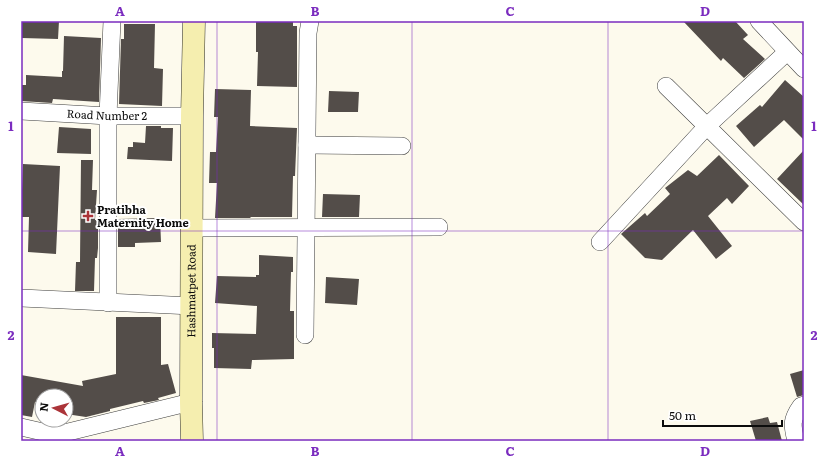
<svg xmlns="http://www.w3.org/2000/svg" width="825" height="462" viewBox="0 0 825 462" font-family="Literata,serif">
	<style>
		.building { fill: #534d49 }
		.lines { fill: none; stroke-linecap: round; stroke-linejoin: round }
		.minor-casing { stroke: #3f3f3f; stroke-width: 18 }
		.secondary-casing { stroke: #2e2e2e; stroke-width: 23 }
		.minor { stroke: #fff; stroke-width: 17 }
		.secondary { stroke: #f5eeaf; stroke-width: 22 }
		.grid { fill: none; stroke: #7b2cbf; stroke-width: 1; stroke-opacity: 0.55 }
		.poi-dot { fill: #ab3439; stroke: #fff; stroke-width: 1.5 }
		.labels { text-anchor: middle; stroke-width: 4; stroke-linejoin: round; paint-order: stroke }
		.street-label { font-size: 11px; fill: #0c0c0c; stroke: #fff }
		.poi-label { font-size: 11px; font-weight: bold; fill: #0c0c0c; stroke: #fff; text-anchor: start }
		.neatline { fill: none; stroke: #7b2cbf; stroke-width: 1.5 }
		.grid-label { font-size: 13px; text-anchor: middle; font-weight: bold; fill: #7b2cbf }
	</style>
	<rect width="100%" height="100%" fill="#fdfaed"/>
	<path class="building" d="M22 21H59L58 39 22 38Z
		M256 21H293V26H297V87L257 86 258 52H256Z
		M683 21H735L748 35 743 39 765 59 744 78 723 58 721 61Z
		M124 24H155L154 68 163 69 162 106 119 104 121 39H124Z
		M64 36 101 38 99 102 53 99 52 103 21 101V85H26V75L62 77V71H63Z
		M785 80 804 97V140L784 120 754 147 736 126 760 105 762 107Z
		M215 89 251 90 250 126 297 128 295 176H293L292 217H251L250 218H215L217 183H209L210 152H216L218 117H214Z
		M329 91 359 92 358 112H328Z
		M146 126H161V128H173L172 161 127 159 128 147H133V142L145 143Z
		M59 127 91 129V154L57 153Z
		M804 150V205L777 179Z
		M719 155 749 186 732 204 727 198 708 216 732 246 716 259 693 230 662 260 645 258 621 234 645 213 647 216 670 194 665 188 688 170 697 176Z
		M81 160H93L92 190H97L95 220H98V248L97 258H95L94 291H75L76 262H80Z
		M23 164 60 166 56 254 28 252 29 217H21Z
		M323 194 360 195 359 217H322Z
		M160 218 161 242 135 243V247H118V219Z
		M259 255 293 257V272H291L290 311H294V359L252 360 251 369 214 368V348H212V333L256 334 257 306 215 303 217 276 256 277V275H259Z
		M326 277 359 279 357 305 325 303Z
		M116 317H161V365L168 364 176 393 158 398 159 400 144 403 143 401 110 409V411L86 417 66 414V396H42V403L35 402 32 417 21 415V375L83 386 82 381 116 374Z
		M804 370V395L797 397 790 374Z
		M768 417 770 423 777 422 782 441H756L750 421Z"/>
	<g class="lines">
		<g class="minor-casing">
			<g id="minor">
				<path d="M759 21 804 69"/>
				<path d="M666 86 804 222"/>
				<path id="s1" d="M21 111 108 116H192"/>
				<path d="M307 145 402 146"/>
				<path d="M192 228 439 227"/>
				<path d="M600 242 707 126 787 52"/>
				<path d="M21 298 192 306"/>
				<path d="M108 303V116L112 21"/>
				<path d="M305 335 308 33 310 21"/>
				<path d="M21 427 56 435 191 402"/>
				<path d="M796 441C792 425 791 420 801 406L804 405"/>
			</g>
		</g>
		<g class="secondary-casing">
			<g id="secondary">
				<path id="s2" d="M192 441 191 402 192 116 194 21"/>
			</g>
		</g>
		<use href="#minor" class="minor"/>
		<use href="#secondary" class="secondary"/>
	</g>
	<path class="grid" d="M217 21V441M412 21V441M608 21V441M21 231H804"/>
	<path class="poi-dot" d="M86 210h4v4h4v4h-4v4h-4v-4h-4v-4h4z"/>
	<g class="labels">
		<g class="street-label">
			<text dy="4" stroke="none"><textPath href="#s1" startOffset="86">Road Number 2</textPath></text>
			<text dy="4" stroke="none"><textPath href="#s2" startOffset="150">Hashmatpet Road</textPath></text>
		</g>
		<g class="poi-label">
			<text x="97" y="214">Pratibha<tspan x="97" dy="13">Maternity Home</tspan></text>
		</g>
	</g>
	<rect width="825" height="462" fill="none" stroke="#ffffff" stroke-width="44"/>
	<g transform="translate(54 408) rotate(276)"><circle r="19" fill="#ffffff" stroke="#9e9e9e"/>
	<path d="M0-3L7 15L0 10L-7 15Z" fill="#ab3439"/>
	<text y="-6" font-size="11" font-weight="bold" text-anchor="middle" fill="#0c0c0c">N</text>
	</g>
	<path d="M663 420v6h119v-6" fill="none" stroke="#0c0c0c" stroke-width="2"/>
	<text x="669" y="420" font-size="12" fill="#0c0c0c" stroke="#ffffff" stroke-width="3" paint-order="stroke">50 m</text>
	<rect x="22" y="22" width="781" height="418" class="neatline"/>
	<g class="grid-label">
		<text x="120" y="16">A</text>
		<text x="315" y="16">B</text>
		<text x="510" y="16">C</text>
		<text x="705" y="16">D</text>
		<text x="11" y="131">1</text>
		<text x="814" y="131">1</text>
		<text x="11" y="340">2</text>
		<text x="814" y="340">2</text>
		<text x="120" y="456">A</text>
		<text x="315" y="456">B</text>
		<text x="510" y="456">C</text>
		<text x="705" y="456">D</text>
	</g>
</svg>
